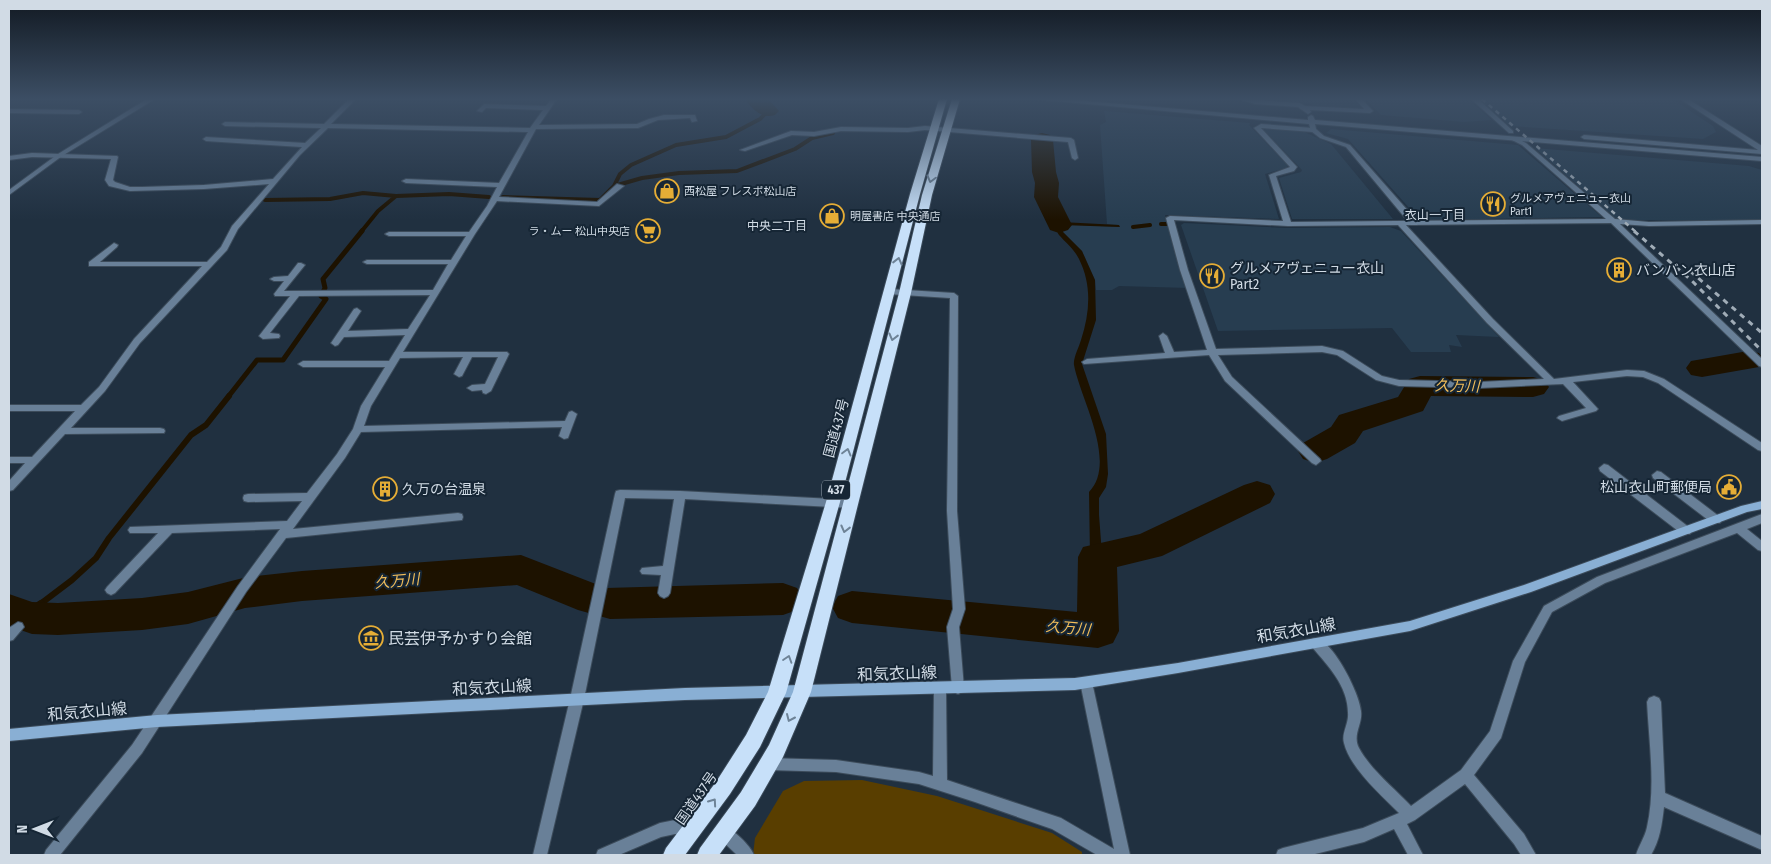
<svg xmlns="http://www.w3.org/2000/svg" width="1771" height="864" viewBox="0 0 1771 864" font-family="'Fira Sans Condensed','Noto Sans JP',sans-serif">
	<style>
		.built { fill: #273d50 }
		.green { fill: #593e00 }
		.water { fill: #1d1200 }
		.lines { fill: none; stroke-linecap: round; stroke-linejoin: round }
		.stream-far3 { stroke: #1d1200; stroke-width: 4 }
		.stream-far2 { stroke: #1d1200; stroke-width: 5 }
		.stream-far1 { stroke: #1d1200; stroke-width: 6 }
		.stream { stroke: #1d1200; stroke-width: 8 }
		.river { fill: #1d1200; fill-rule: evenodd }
		.minor-casing { stroke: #3c4b5a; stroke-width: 2 }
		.tertiary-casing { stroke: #3c4b5a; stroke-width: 2 }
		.secondary-casing { stroke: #3c4b5a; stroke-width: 2 }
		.trunk-casing { stroke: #3c4b5a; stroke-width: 2 }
		.minor { fill: #698098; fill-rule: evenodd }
		.tertiary { fill: #698098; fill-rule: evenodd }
		.secondary { fill: #89afd4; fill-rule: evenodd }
		.trunk { fill: #c7e0f9; fill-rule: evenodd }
		.rail-far1 { stroke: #a0acb7; stroke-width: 2.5; stroke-dasharray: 4.5 4.5; stroke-linecap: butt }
		.rail { stroke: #a0acb7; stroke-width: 3; stroke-dasharray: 5.5 5.5; stroke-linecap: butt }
		.oneway { stroke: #6e8397 }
		.labels { text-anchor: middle; stroke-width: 4; stroke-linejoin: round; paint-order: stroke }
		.far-poi-label { font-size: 11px; fill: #d1dbe5; stroke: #162635; text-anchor: start }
		.far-neighbourhood-label { font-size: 12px; fill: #d1dbe5; stroke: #162635 }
		.shield { fill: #162635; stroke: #99a5b0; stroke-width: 1 }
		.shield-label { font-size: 12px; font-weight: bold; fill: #d1dbe5 }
		.poi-label { font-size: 14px; fill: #d1dbe5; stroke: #162635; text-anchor: start }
		.street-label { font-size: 14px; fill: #d1dbe5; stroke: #162635 }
		.water-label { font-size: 15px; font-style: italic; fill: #f2be5b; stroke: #162635 }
		.near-street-label { font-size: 16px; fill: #d1dbe5; stroke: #162635 }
		.near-poi-label { font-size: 16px; fill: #d1dbe5; stroke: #162635; text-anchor: start }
	</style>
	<rect width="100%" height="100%" fill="#203040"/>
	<path class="built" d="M1252 99H1359L1365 107 1359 109 1318 106 1302 102Z
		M1365 99H1468L1492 120 1464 122 1381 115Z
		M1479 99H1672L1713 126 1716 132 1703 139 1510 126Z
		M1104 111 1250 123 1249 125 1288 166 1286 168 1265 174 1279 219 1165 215 1189 288 1119 286 1112 290H1096L1095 280 1082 251 1063 232 1061 224 1119 227V225L1107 224 1100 125 1106 122Z
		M1266 128 1302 131 1331 144 1393 219H1292L1279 178 1301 172 1302 170 1264 130Z
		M1331 129 1518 145 1602 217 1428 220 1418 218 1348 139 1326 133Z
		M1535 148 1749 166 1762 170V221L1617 220Z
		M1184 223 1286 228 1390 227 1401 231 1499 337 1456 335 1462 347 1449 345 1451 352H1411L1392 328 1218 331 1181 225Z"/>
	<path class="green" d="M862 780 937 796 1052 833 1082 852V855H753L755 838 783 791 804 781Z"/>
	<path class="water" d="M1044 182 1050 183C1046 200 1056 207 1061 222L1119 225 1120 227 1061 225 1063 232 1082 251 1095 280 1096 320 1082 364 1106 434 1108 474 1106 487 1099 498V515L1102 554 1090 556 1089 492C1118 462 1080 398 1074 365 1073 358 1079 347 1081 340 1090 312 1092 285 1079 259 1074 249 1066 243 1059 235 1056 231 1057 226 1055 221 1050 205 1040 202 1044 182Z"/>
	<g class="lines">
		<path class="stream-far3" d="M614 186 642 178 679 173 737 171 795 149 812 138 833 133
			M503 197 600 200 614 186 620 174 631 165 676 145 726 137 760 119 768 111
			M265 200 330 199 363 193 396 196
			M1161 224H1166
			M1133 227 1150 225
			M361 232 378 211 396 196 449 194 489 197"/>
		<path class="stream-far2" d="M228 397 257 360H283L326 299 321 296 325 288 323 279 362 231"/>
		<path class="stream-far1" d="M39 605 72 580 96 558 109 538 191 435 206 425 229 396"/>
		<path class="stream" d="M25 615 41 604"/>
		<path class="river" d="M745 99H768L779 111 775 115C762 119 753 110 745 99Z
			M1042 133 1050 135 1053 140 1056 172 1059 183 1058 197 1072 225 1068 230 1059 233 1050 230 1034 197 1035 183 1032 172 1031 140 1034 135Z
			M1748 351 1759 353 1762 358 1759 367 1702 377 1691 375 1686 368 1691 361Z
			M1420 376 1533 377 1544 380 1549 387 1544 394 1533 397 1431 396 1423 411 1363 431 1355 443 1327 459 1315 463 1303 459 1298 451 1303 443 1331 427 1339 415 1398 397 1409 379Z
			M1257 481 1270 485 1275 494 1270 503 1162 556 1117 567 1119 631 1113 643 1098 648 852 623 838 618 832 607 838 596 852 591 1077 612 1078 557 1083 547 1140 534 1244 485Z
			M521 555 606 588 783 583 797 588 803 599 797 610 783 615 610 619 578 610 517 585 302 601 245 608 188 624 142 630 58 635 32 634 9 626V594L32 602 58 603 142 598 188 592 247 577 302 571Z"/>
		<g class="minor-casing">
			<path id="minor" d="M349 99H356L331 124 530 128 543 110 486 108 482 112 477 111 484 104 546 106 551 99H557L539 125 637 124 649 119 664 115H695L697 121 692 122 690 118 658 120 638 128 536 129 499 197 597 202 617 184 624 186 599 206 497 201 475 234 403 352H507L509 354 491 391 486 394 483 393 482 390 472 391 467 388 472 385 485 384 498 357H472L462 376 459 377 454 374 463 357 400 358 371 406 364 426 565 421 569 412 572 411 577 414 568 438 564 439 559 436 562 427 361 432 345 458 293 529 458 513 462 514 463 517 462 520 286 538 246 592 142 753 60 855H44L46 850 132 745 238 586 280 529 172 533 115 593 111 595 107 593 105 590 107 587 158 533H130L128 530 130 527 287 521 302 501 248 502 244 501 243 498 244 495 248 494 307 493 337 454 353 429 361 406 385 367H303L298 364 303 361H389L405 335 344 337 338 345 335 346 331 343 354 309 357 308 361 311 348 331 408 329 430 295 299 296 270 333 279 334 280 336 279 338 263 339 259 336 290 296H275L274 294 284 281H274L270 279 274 277 288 276 298 263H301L305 265 284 291 433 290 448 264H367L363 262 367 260H451L466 236H389L385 234 389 232H469L487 206 497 187 406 183 402 181 406 179 499 183 528 132 328 128 300 155 238 229 227 250 140 343 105 391 71 428H160L164 429 165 431 164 433 65 434 13 490 9 491V481L25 463H9V457H32L75 411H9V405H81L99 387 134 339 202 266H89V262L114 243 118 245 117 247 100 262H207L221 247 232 226 269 184 204 189 130 191 109 186 105 180 111 159 32 157 9 160V156L32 153 117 156 118 157 113 180 115 182 130 187H142L204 185 273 179 302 147 206 141 203 139 206 137 305 143 321 128 225 126 222 124 225 122 324 124Z
				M1239 99 1300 103 1305 106 1364 109 1355 99H1362L1373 111 1370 113 1310 110 1311 112 1308 114 1298 107 1255 104Z
				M1471 99H1478L1513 131V133H1509Z
				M9 109 79 110 82 112 79 114 9 113Z
				M1261 124 1313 128 1316 130 1313 132 1261 128 1297 167 1294 171 1276 176 1291 222 1606 219 1522 145 1512 140 1511 139 1514 137 1526 143 1615 219 1649 222 1762 220V224L1649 226 1620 224 1762 359V367L1759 366 1611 223 1406 225 1493 319 1554 379 1627 370 1644 371 1664 379 1762 443V451L1758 450 1658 383 1643 377 1627 376 1573 382 1598 409 1596 411 1562 421 1557 418 1559 416 1586 408 1563 384 1479 388 1399 386 1376 380 1337 355 1322 352 1218 355 1232 377 1320 459 1321 461 1316 465 1312 463 1225 381 1209 355 1084 364 1082 362 1087 359 1165 353 1159 336 1163 333 1167 336 1174 352 1207 350 1180 270 1166 218 1170 216 1283 221 1269 175 1290 167 1254 128ZM1174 220 1288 226 1398 225 1487 323 1544 379 1479 382 1399 380 1382 376 1343 351 1322 346 1216 349 1188 270Z
				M925 126 1071 138 1074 140 1078 158 1075 160 1072 158 1068 142 925 130 908 132 841 131 814 136 792 135 745 151 740 150 791 131 814 132 841 127 908 128Z
				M890 289 954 293 958 296 957 511 965 609 959 627 964 688 963 692 958 694 953 692 952 688 947 627 953 609 947 511 950 298 887 294 886 292Z
				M1604 464 1608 465 1690 528 1692 531 1690 534H1682L1600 471 1599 468Z
				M1657 471 1661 472 1720 517 1722 520 1720 523H1712L1653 478 1652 475Z
				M620 490 680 491 851 500 855 501 856 504 855 507 851 508 685 499 670 593 668 596 664 598 660 596 658 593 661 575 642 574 640 571 642 568 663 566 674 499 625 498 584 699 547 855H533L570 699 615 494 616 491Z
				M1762 514V523L1747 529 1762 541V551L1758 550 1737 533 1605 583 1552 612 1525 662 1501 738 1474 775 1524 834 1536 855H1521L1514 844 1465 784 1415 820 1407 824 1423 855H1408L1394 829 1364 842 1311 855H1276L1278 850 1283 848 1363 828 1399 813C1381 795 1350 768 1344 743 1341 733 1349 724 1348 713 1348 686 1328 666 1312 647L1310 643 1312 639C1330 633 1360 694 1361 711 1363 724 1352 735 1359 748 1371 770 1394 788 1411 806L1461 770 1490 731 1513 661 1544 606 1597 577Z
				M18 622 22 623 24 627 13 640 9 641V628Z
				M1086 677 1091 678 1092 682 1130 855H1097L1052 829 975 802 919 784 836 772 768 770 763 768 761 764 763 760 768 758 836 760 919 772 933 776 934 688 935 684 940 682 945 684 946 688 947 780 1061 818 1114 849 1080 682 1081 678Z
				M1654 696 1659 698 1661 702 1665 793 1762 836V850L1664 807C1662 824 1660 840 1651 855H1636C1639 845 1645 837 1647 827 1656 787 1649 743 1647 702L1649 698Z
				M675 820 697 827 699 832 697 837 692 839 675 834 661 837 619 855H596L598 850 660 823Z
				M724 826C734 830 750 845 754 855H737L719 838 717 833 719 828Z"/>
		</g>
		<g class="tertiary-casing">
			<path id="tertiary" d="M147 99H155L62 156 9 195V190L58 154Z
				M1032 99H1062L1308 120V117L1311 115 1313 116 1315 120 1762 157V161L1315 124 1316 129 1324 136 1350 145 1417 221V225H1411L1346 147 1320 138 1311 131 1309 124Z
				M1680 99H1688L1762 146V154L1584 139 1581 137 1584 135 1758 150Z"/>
		</g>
		<g class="secondary-casing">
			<path id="secondary" d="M1762 501V509L1747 512 1531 592 1410 631 1178 673 1075 690 685 700 157 727 9 741V729L157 715 685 688 1075 678 1178 663 1410 621 1524 585 1741 506Z"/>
		</g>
		<g class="trunk-casing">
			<path id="trunk" d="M939 99H947L920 194 840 502 786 693 760 747 730 794 685 855H663L666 848 716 782 746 735 768 692 826 502 910 194Z
				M952 99H960L932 195 911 293 811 692 783 757 755 806 719 855H697L700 848 741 792 769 745 793 692 899 293 922 195Z"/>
		</g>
		<use href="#minor" class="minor"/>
		<use href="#tertiary" class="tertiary"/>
		<use href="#secondary" class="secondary"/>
		<use href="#trunk" class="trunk"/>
		<path class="rail-far1" d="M1482 99 1636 232"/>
		<path class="rail" d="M1634 231 1691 280 1762 351
			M1690 271 1762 333"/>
	</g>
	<defs><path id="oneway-chevron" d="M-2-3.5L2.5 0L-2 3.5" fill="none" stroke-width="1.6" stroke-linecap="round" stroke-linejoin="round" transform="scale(1.25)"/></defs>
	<g class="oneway">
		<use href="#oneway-chevron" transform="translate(931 179) rotate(105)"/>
		<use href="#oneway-chevron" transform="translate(898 261) rotate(-76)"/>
		<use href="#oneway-chevron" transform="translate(893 337) rotate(104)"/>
		<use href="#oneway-chevron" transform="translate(847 452) rotate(-75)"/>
		<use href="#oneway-chevron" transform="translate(845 529) rotate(104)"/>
		<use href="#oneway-chevron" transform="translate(788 659) rotate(-72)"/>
		<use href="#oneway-chevron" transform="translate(790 718) rotate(114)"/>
		<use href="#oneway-chevron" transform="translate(713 802) rotate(-55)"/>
	</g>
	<linearGradient id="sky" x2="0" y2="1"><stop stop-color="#121a23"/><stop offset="0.45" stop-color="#3c4e64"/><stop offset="1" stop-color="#3c4e64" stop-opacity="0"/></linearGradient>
	<rect width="1771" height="220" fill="url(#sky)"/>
	<defs>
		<g id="shop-ring" transform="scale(1.25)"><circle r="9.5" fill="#162635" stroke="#e5ad36" stroke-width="1.5"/><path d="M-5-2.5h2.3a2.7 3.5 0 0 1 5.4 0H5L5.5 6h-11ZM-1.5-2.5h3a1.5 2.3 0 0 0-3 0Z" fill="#e5ad36"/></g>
		<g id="restaurant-ring" transform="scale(1.25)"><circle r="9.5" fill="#162635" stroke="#e5ad36" stroke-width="1.5"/><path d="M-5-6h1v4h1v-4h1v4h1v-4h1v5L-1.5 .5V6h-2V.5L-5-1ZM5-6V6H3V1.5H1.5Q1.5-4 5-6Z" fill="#e5ad36"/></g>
		<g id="supermarket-ring" transform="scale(1.25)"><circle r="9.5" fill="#162635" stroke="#e5ad36" stroke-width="1.5"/><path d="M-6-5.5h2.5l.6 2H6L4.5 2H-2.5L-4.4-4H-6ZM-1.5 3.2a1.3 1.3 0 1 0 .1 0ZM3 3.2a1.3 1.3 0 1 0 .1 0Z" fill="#e5ad36"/></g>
		<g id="building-ring" transform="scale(1.25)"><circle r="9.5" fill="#162635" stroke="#e5ad36" stroke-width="1.5"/><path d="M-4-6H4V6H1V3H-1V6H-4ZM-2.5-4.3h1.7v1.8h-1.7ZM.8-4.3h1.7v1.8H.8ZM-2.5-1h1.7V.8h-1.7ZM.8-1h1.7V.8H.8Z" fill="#e5ad36"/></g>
		<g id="civic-ring" transform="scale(1.25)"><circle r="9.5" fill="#162635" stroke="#e5ad36" stroke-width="1.5"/><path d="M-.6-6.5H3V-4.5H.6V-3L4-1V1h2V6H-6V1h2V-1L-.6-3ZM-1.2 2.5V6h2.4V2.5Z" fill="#e5ad36"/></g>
		<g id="museum-ring" transform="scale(1.25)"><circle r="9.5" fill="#162635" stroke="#e5ad36" stroke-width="1.5"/><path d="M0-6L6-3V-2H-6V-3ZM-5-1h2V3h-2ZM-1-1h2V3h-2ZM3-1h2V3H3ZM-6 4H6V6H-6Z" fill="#e5ad36"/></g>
	</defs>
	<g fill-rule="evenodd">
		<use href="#shop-ring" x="667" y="191"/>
		<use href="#restaurant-ring" x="1493" y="204"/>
		<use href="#shop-ring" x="832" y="216"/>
		<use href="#supermarket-ring" x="648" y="231"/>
		<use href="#building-ring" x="1619" y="270"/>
		<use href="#restaurant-ring" x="1212" y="276"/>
		<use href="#civic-ring" x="1729" y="487"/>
		<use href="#building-ring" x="385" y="489"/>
		<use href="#museum-ring" x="371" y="638"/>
	</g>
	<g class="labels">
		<g class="far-poi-label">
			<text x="684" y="195">西松屋 フレスポ松山店</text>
			<text x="1510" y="202">グルメアヴェニュー衣山<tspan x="1510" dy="13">Part1</tspan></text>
			<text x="850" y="220">明屋書店 中央通店</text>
			<text x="630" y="235" text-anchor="end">ラ・ムー 松山中央店</text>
		</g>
		<g class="far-neighbourhood-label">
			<text x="1435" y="219">衣山一丁目</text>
			<text x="777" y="230">中央二丁目</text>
		</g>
		<rect class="shield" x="822" y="480.5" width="28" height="19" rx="4"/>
		<g class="shield-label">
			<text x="836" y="494">437</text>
		</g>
		<g class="poi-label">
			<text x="1230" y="273">グルメアヴェニュー衣山<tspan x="1230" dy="16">Part2</tspan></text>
			<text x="1636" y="275">バンバン衣山店</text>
			<text x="1712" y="492" text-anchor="end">松山衣山町郵便局</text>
			<text x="402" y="494">久万の台温泉</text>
		</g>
		<g class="street-label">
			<text transform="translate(836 428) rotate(-75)" y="5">国道437号</text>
			<text transform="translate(696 798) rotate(-55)" y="5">国道437号</text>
		</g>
		<g class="water-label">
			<text transform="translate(1457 386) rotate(1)" y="5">久万川</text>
			<text transform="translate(397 581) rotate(-5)" y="5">久万川</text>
			<text transform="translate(1068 628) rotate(5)" y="5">久万川</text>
		</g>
		<g class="near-street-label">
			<text transform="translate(1296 630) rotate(-10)" y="6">和気衣山線</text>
			<text transform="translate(897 673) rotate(-2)" y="6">和気衣山線</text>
			<text transform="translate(492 687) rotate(-3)" y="6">和気衣山線</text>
			<text transform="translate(87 711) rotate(-5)" y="6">和気衣山線</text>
		</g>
		<g class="near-poi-label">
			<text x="388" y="644">民芸伊予かすり会館</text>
		</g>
	</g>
	<rect width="1771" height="864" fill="none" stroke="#d1dbe5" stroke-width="20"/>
	<g transform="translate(35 829) rotate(270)" stroke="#162635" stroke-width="4" paint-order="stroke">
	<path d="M0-4L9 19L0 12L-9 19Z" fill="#d1dbe5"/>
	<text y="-8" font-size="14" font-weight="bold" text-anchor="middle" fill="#d1dbe5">N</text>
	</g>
</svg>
